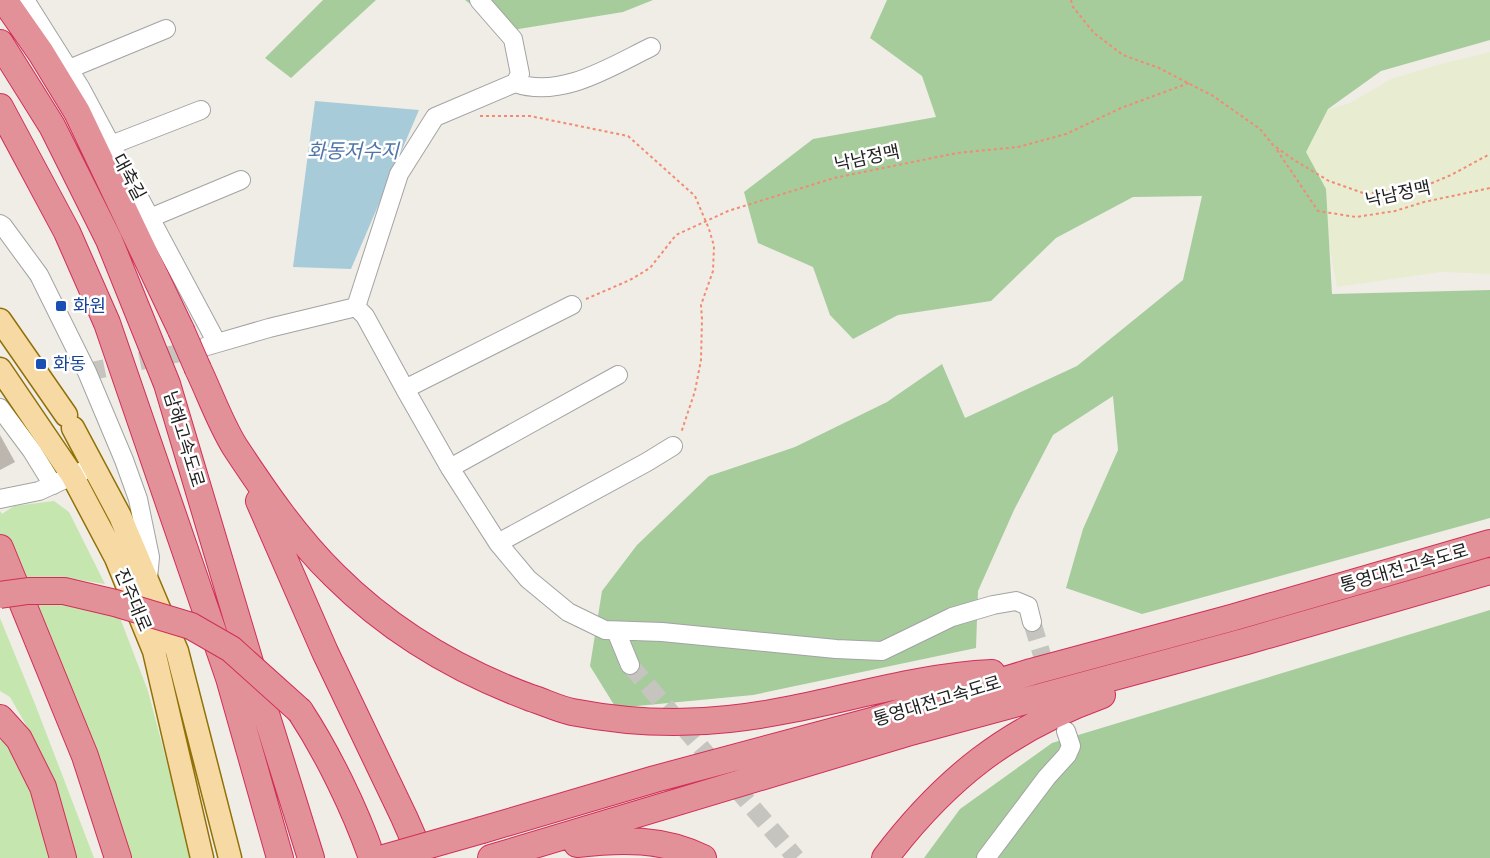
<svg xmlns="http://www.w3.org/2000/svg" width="1490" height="858" viewBox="0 0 1490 858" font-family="'Exo 2','Noto Sans KR',sans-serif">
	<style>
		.farmland { fill: #e8edd2 }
		.grass { fill: #c5e6ae }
		.forest { fill: #a6cc9c }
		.water { fill: #a8cbda }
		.building { fill: #bcb6af }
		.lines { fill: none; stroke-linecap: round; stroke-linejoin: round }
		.minor-tunnel { stroke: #c5c4be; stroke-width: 18; stroke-dasharray: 18 9; stroke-linecap: butt }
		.minor-casing { stroke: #a3a3a3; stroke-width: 20 }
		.major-casing { stroke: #927008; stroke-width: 25 }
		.highway-casing { stroke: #d22e58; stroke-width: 28 }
		.path { stroke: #f28b73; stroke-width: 2; stroke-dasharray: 3 3; stroke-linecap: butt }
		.minor { stroke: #fff; stroke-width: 18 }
		.major { stroke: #f7daa3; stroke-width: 22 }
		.highway { stroke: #e29199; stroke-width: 26 }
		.highway-bridge-casing { stroke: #d22e58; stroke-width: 28; stroke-linecap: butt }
		.highway-bridge { stroke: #e29199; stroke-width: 26 }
		.transit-dot { fill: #1a4fb4; stroke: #fff; stroke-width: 2 }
		.labels { text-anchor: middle; stroke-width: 5; stroke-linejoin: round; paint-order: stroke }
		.street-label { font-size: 18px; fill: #1f1f1f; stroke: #fff }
		.transit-label { font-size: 18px; fill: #164399; stroke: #fff; text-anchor: start }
		.water-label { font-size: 20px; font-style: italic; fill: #5075aa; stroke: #fff }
	</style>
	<rect width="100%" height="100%" fill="#efede6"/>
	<path class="farmland" d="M1490 52V274L1441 272 1337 287 1321 203 1294 119 1350 103 1391 79 1444 63Z"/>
	<path class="grass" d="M54 501 69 512 105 584 74 579 22 580 0 535V511L2 514 14 506Z
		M28 598 117 610 148 691 192 858H119Z
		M0 618 35 704 94 858H76L38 746 10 697 0 691Z
		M0 726 23 764 54 858H0Z"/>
	<path class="forest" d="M323 0H376L291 78 265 58Z
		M465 0H653L623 12 507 31Z
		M887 0H1490V40L1381 71 1328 109 1306 152 1326 189 1332 294 1490 290V518L1142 614 1066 588 1083 529 1118 450 1113 396 1053 435 1014 510 978 591 976 648 753 695 616 708 590 666 602 591 637 545 709 476 795 447 887 402 942 364 965 418 1077 366 1183 280 1202 196 1133 197 1056 238 991 301 898 315 853 339 830 315 813 267 758 243 744 192 813 139 936 117 922 76 870 38Z
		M1490 610V858H924L960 809 1052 743Z"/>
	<path class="water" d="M315 101 419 110 351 269 293 267Z"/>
	<path class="building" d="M0 435 15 462 0 470Z"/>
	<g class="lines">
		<path class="minor-tunnel" d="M87 372 199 349
			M1032 622 1049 678
			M630 665 796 858"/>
		<g class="minor-casing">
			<path id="minor" d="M25 0 80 87 217 343
				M69 69 166 29
				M515 83C561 99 610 67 651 47
				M111 145 201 110
				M150 218 241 180
				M0 224 3 226 39 275 87 372 124 460 138 499 150 557 148 578
				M356 307 399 174 435 117 515 83 520 74 513 39 479 0
				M356 307 365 316 405 389 572 305
				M207 346 269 328 356 307
				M405 389 450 468 498 543 647 462 673 446
				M0 408 32 451 53 485
				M450 468 618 375
				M0 499 39 491 83 471
				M498 543 528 579 568 612 605 630 662 632 836 649 882 651 952 617 993 605 1016 601 1028 606 1032 622
				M616 631 630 665
				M986 858 1047 777 1067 755 1071 746 1066 731"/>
		</g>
		<g class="major-casing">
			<path id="major" d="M0 320 66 415
				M0 369 72 475 116 558 154 651 202 858
				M73 428 120 516 177 651 230 858"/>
		</g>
		<g class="highway-casing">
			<path id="highway" d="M4 0 41 53 77 112 181 330
				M0 43 52 126 109 240 167 384 252 669 311 858
				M0 107 67 232 107 323 229 678 280 858
				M198 369C210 394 220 423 235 447 264 491 296 538 334 575 390 631 458 671 531 698 544 702 558 709 572 712 624 722 676 725 729 719 817 710 903 677 992 673
				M259 501 325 652 404 817 422 858
				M0 548 85 756 118 858
				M300 711C328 754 355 809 372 858
				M0 718 19 739 43 787 63 858
				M482 830 655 779 875 720 1031 672 1231 618 1490 543
				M577 844C621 839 663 838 703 858
				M491 858 907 733 1247 641 1490 571
				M885 858C945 779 1008 729 1102 695"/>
		</g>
		<path class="path" d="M1071 0 1073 7 1094 33 1123 55 1159 68 1213 96 1260 129 1273 145 1294 160 1329 181 1366 194 1432 183 1451 175 1490 154
			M480 116H530L628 136 695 196 709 229 714 246 713 271 701 305 702 319 701 360 695 391 681 433
			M1277 150 1318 211 1356 217 1395 211 1424 202 1490 188
			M586 299 630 280 650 268 676 235 728 211 834 178 957 153 1018 147 1066 134 1121 108 1189 83"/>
		<use href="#minor" class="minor"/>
		<use href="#major" class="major"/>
		<use href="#highway" class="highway"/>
		<g class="highway-bridge-casing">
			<path id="highway-bridge" d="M181 330 198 369
				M0 595 28 591H64L115 603 191 626 231 649 300 711
				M384 858 482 830"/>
		</g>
		<use href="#highway-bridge" class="highway-bridge"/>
	</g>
	<g class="transit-dot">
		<rect x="55" y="300" width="12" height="12" rx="3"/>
		<rect x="35" y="358" width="12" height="12" rx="3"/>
	</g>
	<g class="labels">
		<g class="street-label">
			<text transform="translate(867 158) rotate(-12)" y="6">낙남정맥</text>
			<text transform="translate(129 177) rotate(62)" y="6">대축길</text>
			<text transform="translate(1398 194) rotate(-12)" y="6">낙남정맥</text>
			<text transform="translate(184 439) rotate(73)" y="6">남해고속도로</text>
			<text transform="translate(1404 568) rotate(-16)" y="6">통영대전고속도로</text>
			<text transform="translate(133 600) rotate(67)" y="6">진주대로</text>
			<text transform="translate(937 701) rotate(-17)" y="6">통영대전고속도로</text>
		</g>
		<g class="transit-label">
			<text x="73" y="312">화원</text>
			<text x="53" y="370">화동</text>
		</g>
		<g class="water-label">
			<text x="353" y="158">화동저수지</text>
		</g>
	</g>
</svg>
